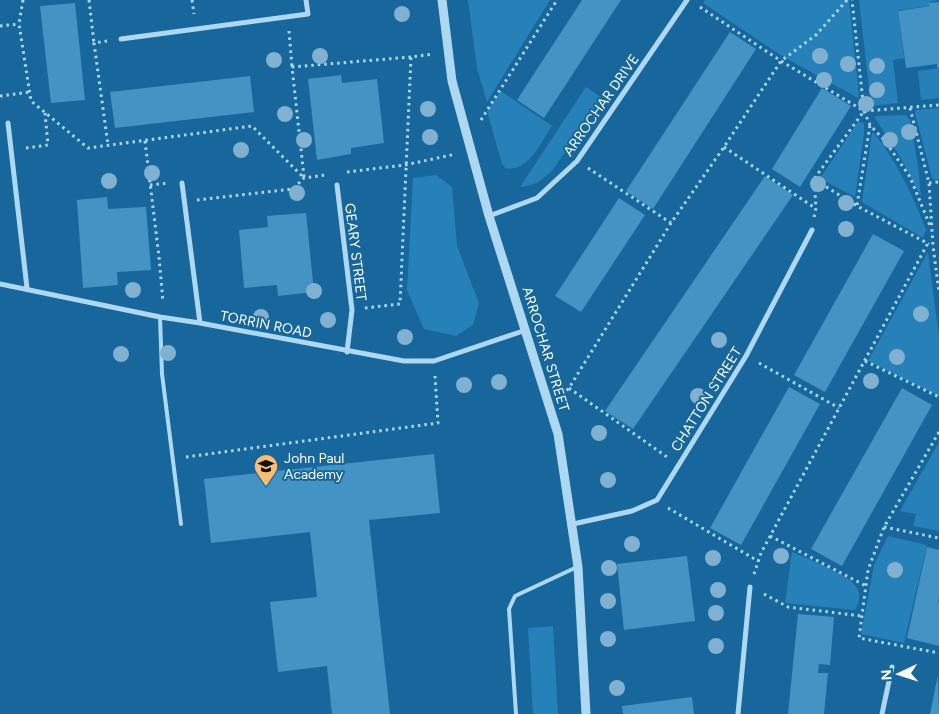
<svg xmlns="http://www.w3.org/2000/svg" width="939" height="714" viewBox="0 0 939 714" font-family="Figtree,sans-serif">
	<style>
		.green { fill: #2681b9 }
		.building { fill: #4493c5 }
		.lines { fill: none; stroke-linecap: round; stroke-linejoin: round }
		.path { stroke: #aed8f2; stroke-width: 3; stroke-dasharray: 2.5 4; stroke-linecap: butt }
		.service { stroke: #aed8f2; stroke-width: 4 }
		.minor { stroke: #aed8f2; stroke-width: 5 }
		.tertiary { stroke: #aed8f2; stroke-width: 9 }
		.tree { fill: #80b1d1 }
		.labels { text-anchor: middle; stroke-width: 4; stroke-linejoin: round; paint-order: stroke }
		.street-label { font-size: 14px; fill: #fff; stroke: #17679c }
		.poi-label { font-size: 14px; fill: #fff; stroke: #17679c; text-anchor: start }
	</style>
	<rect width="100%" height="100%" fill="#17679c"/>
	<path class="green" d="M468 0H550L487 102 477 68Z
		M705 0H849L859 96 858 98 782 56 703 3Z
		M859 0H939L929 2V6L898 10 904 58 893 60 898 103 871 106Z
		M939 68V98L921 100 918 71Z
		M586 87 602 98 552 171 537 183 527 186 520 187Z
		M501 91 552 126C541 142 528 173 505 168L502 164 487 111Z
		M939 108V179L935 180 932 178 915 113 916 110Z
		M906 115 910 120 918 166 921 197 902 160 875 118 876 116Z
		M858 122H861L864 124V134L855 197 821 179V177Z
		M872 133H874C897 162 913 195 926 230L923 238 862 202Z
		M436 175 452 187 457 246 479 303 473 325 456 336 424 329 407 290 413 178Z
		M928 252 939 337V396L868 361Z
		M939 442V531L913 526 916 514 900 511Z
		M888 536 927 545 904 643 861 634 874 565Z
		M792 552C806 558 851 575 857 588 861 596 859 603 855 610L785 603Z
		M553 626 558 714H533L528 628Z"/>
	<path class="building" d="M582 0H621L544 118 517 100Z
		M939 2V67L937 68V64L906 68 898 11 930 6 928 3Z
		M75 3 85 100 51 103 40 6Z
		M730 32 756 49 653 209 626 191Z
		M341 75 342 83 377 79 384 143 351 148V154L317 160 308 79Z
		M250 76 254 112 115 128 110 92Z
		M822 88 851 106 800 187 772 169Z
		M765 176 793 195 633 429 605 411Z
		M107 197 108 209 146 207 151 270 117 272 118 285 83 288 77 200Z
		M619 198 645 215 581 312 555 296Z
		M306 213 314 292 278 296 277 285 244 288 239 230 268 227 267 216Z
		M873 234 904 251 825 392 794 375Z
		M789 387 820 404 741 545 710 528Z
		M902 388 932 405 842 566 811 549Z
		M434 454 440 513 369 520 390 714H332L327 666 278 672 270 602 317 597 310 532 211 543 204 479Z
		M927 547 939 550V597L938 602H939V646L907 638Z
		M687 556 695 621 624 630 617 564Z
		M798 614 834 617 830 665 819 664 818 673H828L824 714H788Z
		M938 675 939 714H930Z
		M692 697 694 714H623L622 706Z"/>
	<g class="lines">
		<path class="path" d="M23 0 19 24 31 101 88 148 252 126 304 178
			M89 0 94 43
			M192 0 194 14
			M700 7 781 61 864 111 939 105
			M0 26 19 24
			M289 31 292 67
			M107 41 94 43 108 145
			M0 96 30 92
			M910 108 929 183 933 246 939 292
			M864 111 870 125 885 141 910 177 931 228
			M481 120 557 0
			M145 141 159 257 163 302
			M724 147 815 208
			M26 148 48 145 45 113
			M588 168 671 223
			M347 172 405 165 456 154
			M304 177 292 67 411 57
			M815 180 857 206 929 244
			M929 183 939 182
			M150 185 169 183
			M197 200 293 189 304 178 325 175
			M857 205 870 125
			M814 217 816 208 814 179 864 111 852 0
			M365 308 400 304 411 57 433 54
			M865 361 939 397
			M759 363 839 408
			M569 388 667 457
			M562 395 569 388 671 223 724 147 781 61 816 35 847 0
			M939 432 884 527 868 570 859 638 939 653
			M186 457 438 423 435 376
			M668 508 758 561
			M884 527 939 538
			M770 536 866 586
			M754 574 761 553 928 243
			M764 594 788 607 862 616"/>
		<path class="service" d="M160 317 162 374 181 524
			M516 714 509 609 515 596 577 567"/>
		<path class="minor" d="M121 39 308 14 306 0
			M8 123 27 288
			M182 183 200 323
			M337 185 352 310 347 352
			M489 216 537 198 577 161 687 0
			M0 284 160 317 200 323 404 361H434L526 330
			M573 524 632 511 657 500 746 356 812 230
			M738 714 750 587
			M882 714 892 667"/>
		<path class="tertiary" d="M442 0 452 81 489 216 558 434 578 567 586 714"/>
	</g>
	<g class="tree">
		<circle cx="402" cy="14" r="8"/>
		<circle cx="320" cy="56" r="8"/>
		<circle cx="820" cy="56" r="8"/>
		<circle cx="274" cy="60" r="8"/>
		<circle cx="848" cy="64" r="8"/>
		<circle cx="877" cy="66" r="8"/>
		<circle cx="824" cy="80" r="8"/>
		<circle cx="877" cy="90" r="8"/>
		<circle cx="866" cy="104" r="8"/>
		<circle cx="428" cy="109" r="8"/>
		<circle cx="285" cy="114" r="8"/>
		<circle cx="909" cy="132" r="8"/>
		<circle cx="430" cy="137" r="8"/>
		<circle cx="304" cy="140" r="8"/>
		<circle cx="890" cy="140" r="8"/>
		<circle cx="241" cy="150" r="8"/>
		<circle cx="152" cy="173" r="8"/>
		<circle cx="109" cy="181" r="8"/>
		<circle cx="818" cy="184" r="8"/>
		<circle cx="297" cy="193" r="8"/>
		<circle cx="846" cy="203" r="8"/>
		<circle cx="846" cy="229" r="8"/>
		<circle cx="133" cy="290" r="8"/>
		<circle cx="314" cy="291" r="8"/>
		<circle cx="921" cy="314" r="8"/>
		<circle cx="261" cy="317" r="8"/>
		<circle cx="328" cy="320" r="8"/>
		<circle cx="405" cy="337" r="8"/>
		<circle cx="719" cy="340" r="8"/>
		<circle cx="168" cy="353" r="8"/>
		<circle cx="121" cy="354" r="8"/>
		<circle cx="897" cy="357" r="8"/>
		<circle cx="871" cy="381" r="8"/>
		<circle cx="499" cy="382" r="8"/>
		<circle cx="464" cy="385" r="8"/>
		<circle cx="698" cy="396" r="8"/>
		<circle cx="599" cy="433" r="8"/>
		<circle cx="608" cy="480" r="8"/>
		<circle cx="632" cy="544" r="8"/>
		<circle cx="781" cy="556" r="8"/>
		<circle cx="713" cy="558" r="8"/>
		<circle cx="609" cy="568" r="8"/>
		<circle cx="895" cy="570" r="8"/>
		<circle cx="718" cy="590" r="8"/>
		<circle cx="608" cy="601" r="8"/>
		<circle cx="716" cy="613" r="8"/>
		<circle cx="608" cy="639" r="8"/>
		<circle cx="716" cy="646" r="8"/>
		<circle cx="617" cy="688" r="8"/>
	</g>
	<defs>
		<g id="school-pin" transform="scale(1.25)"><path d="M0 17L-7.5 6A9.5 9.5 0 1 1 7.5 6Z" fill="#ffbe6f" stroke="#17679c"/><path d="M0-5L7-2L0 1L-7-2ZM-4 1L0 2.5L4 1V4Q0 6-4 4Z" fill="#111"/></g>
	</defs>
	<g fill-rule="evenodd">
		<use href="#school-pin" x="266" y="466"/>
	</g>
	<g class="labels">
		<g class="street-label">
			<text transform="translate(601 105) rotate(-55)" y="5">ARROCHAR DRIVE</text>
			<text transform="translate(356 252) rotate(83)" y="5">GEARY STREET</text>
			<text transform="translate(266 324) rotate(11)" y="5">TORRIN ROAD</text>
			<text transform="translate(546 349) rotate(73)" y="5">ARROCHAR STREET</text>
			<text transform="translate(706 399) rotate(-58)" y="5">CHATTON STREET</text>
		</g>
		<g class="poi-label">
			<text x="284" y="463">John Paul<tspan x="284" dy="16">Academy</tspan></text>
		</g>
	</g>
	<g transform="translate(899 674) rotate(266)" stroke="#17679c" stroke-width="4" paint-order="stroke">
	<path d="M0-4L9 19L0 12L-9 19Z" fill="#ffffff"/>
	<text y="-8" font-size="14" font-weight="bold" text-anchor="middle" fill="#ffffff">N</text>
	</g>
</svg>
